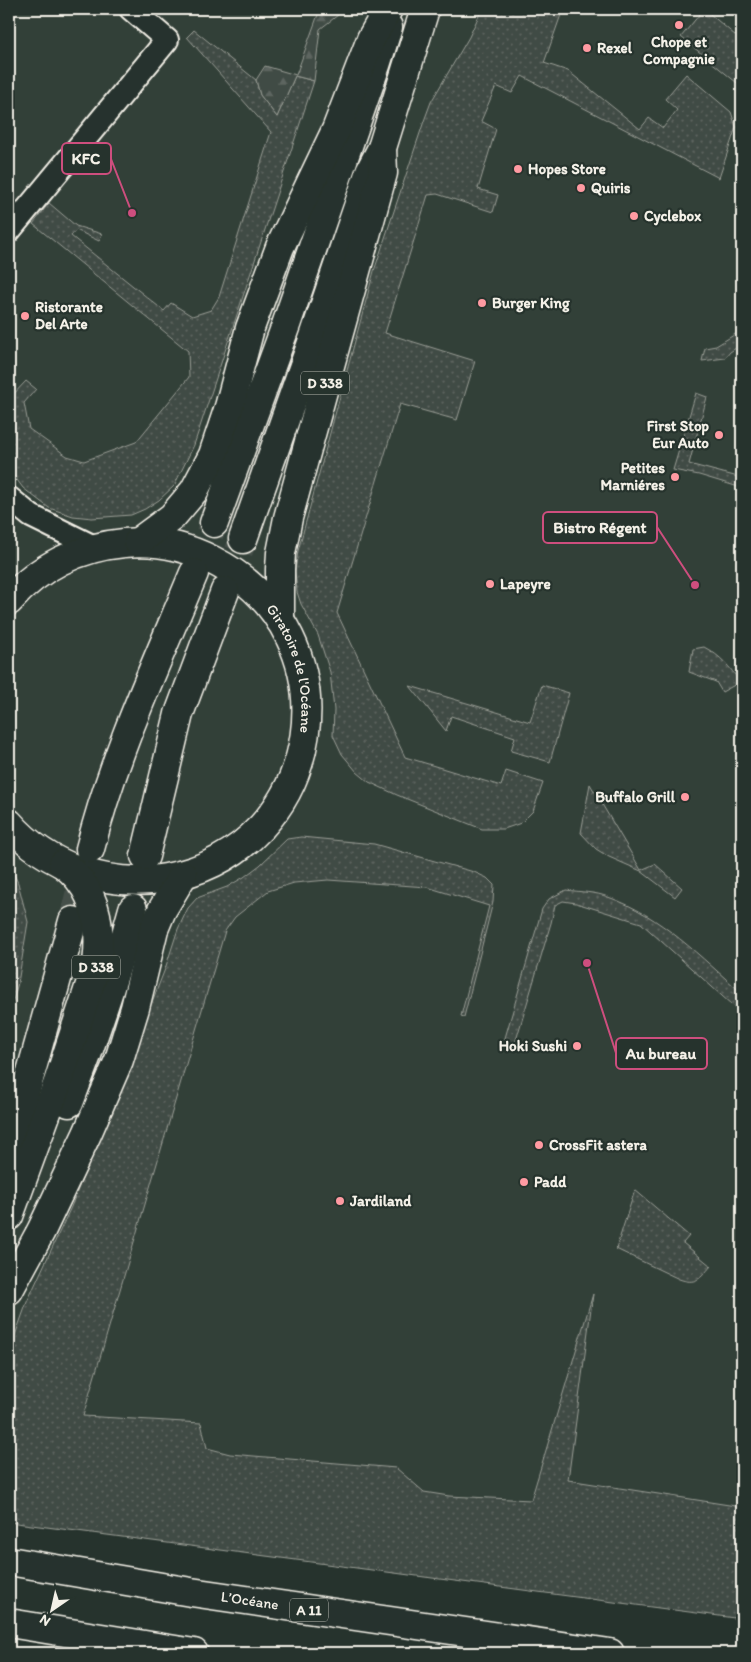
<svg xmlns="http://www.w3.org/2000/svg" width="751" height="1662" viewBox="0 0 751 1662" font-family="Itim,sans-serif">
	<style>
		.built { fill: #333f39 }
		.grass { fill: url(#grass-dots); stroke: #9a9e96 }
		.forest { fill: url(#forest-firs); stroke: #9a9e96 }
		.lines { fill: none; stroke-linecap: round; stroke-linejoin: round }
		.primary-tunnel { stroke: #455049; stroke-width: 28; stroke-dasharray: 28 14; stroke-linecap: butt }
		.street-casing { stroke: #f4f1e8; stroke-width: 26 }
		.primary-casing { stroke: #f4f1e8; stroke-width: 31 }
		.highway-casing { stroke: #f4f1e8; stroke-width: 31 }
		.street { stroke: #26332d; stroke-width: 22 }
		.primary { stroke: #26332d; stroke-width: 28 }
		.highway { stroke: #26332d; stroke-width: 28 }
		.poi-dot { fill: #ff9aa2; stroke: #26332d; stroke-width: 2 }
		.labels { text-anchor: middle; stroke-width: 4.5; stroke-linejoin: round; paint-order: stroke }
		.shield { fill: #26332d; stroke: #b6b8b0; stroke-width: 1 }
		.shield-label { font-size: 14px; font-weight: bold; fill: #f4f1e8 }
		.poi-label { font-size: 15px; font-weight: bold; fill: #f4f1e8; stroke: #26332d; text-anchor: start }
		.street-label { font-size: 15px; fill: #f4f1e8; stroke: #26332d }
		.leader { fill: none; stroke: #ce4e7e; stroke-width: 2 }
		.callout-dot { fill: #ce4e7e; stroke: #26332d; stroke-width: 2 }
		.callout { fill: #26332d; stroke: #ce4e7e; stroke-width: 2 }
		.callout-label { font-size: 16px; text-anchor: middle; font-weight: bold; fill: #f4f1e8 }
	</style>
	<defs>
		<pattern id="grass-dots" width="8" height="8" patternUnits="userSpaceOnUse" patternTransform="scale(1.25)"><rect width="8" height="8" fill="#414b45"/><path d="M2 2h.1M6 6h.1" fill="none" stroke="#5d6560" stroke-width="1.8" stroke-linecap="round"/></pattern>
		<pattern id="forest-firs" width="22" height="20" patternUnits="userSpaceOnUse" patternTransform="scale(1.25)"><rect width="22" height="20" fill="#414b45"/><path d="M5 1l3.5 6h-7zM16 11l3.5 6h-7z" fill="#5d6560"/></pattern>
	</defs>
	<rect width="100%" height="100%" fill="#26332d"/>
	<filter id="ink" filterUnits="userSpaceOnUse"><feTurbulence type="fractalNoise" baseFrequency=".02" numOctaves="2"/><feDisplacementMap in="SourceGraphic" scale="10" xChannelSelector="R" yChannelSelector="G"/><feConvolveMatrix kernelMatrix="1 2 1 2 8 2 1 2 1" color-interpolation-filters="sRGB"/></filter>
	<g filter="url(#ink)">
		<path class="built" d="M9 9H742V1619L9 1523Z"/>
		<path class="grass" d="M482 9H563L544 63 568 71 640 129 649 118 663 128 677 110 665 99 686 74 731 112 736 127 719 178 522 76 512 93 496 86 481 121 496 129 478 189 498 195 493 212 437 194 428 195 385 333 475 361 457 420 400 404 337 613 405 757 501 786 506 771 543 783 533 811 521 823 504 829H482L397 795 369 782 357 772 342 754 333 735 334 710 330 672 318 635 301 604 297 592 295 571 298 551 374 271 424 121 431 102 469 37Z
			M704 9 742 41V87L681 37Z
			M194 30 256 80 260 95 277 117 295 76 314 81 194 445 174 486 159 500 145 509 131 515 92 518 73 516 49 508 23 488 9 469V399L26 381 36 389 24 403 29 429 67 456 84 461 136 442 189 377 188 351 33 224 49 203 76 226 102 234 99 241 76 230 71 236 164 311 171 303 192 316 211 310 219 297 271 132 187 37Z
			M742 330V344L730 352 725 358 702 361 705 348 716 346Z
			M696 393 707 397 689 464 742 478V488L699 475 673 470Z
			M704 647C721 656 730 667 740 682L722 692 716 682 689 672 693 649Z
			M542 685 569 693 550 762 511 751 515 737 451 716 446 731 410 686 530 722Z
			M590 784 641 870 655 864 682 888 675 897 641 871 609 857 596 849 581 833Z
			M301 837 374 844 474 872 487 878 494 885 493 902 464 1017 461 1016 489 906 427 887 328 880 294 883 268 891 235 917 225 931 83 1416 201 1423 207 1448 230 1454 396 1468 424 1492 449 1496 531 1500 593 1294 568 1480 742 1507V1619L9 1522V1352L27 1302 71 1207 165 969 178 929 188 908 197 898 227 887 244 877 260 865 287 839Z
			M9 863 18 883 28 922 18 983 9 1014Z
			M566 890C580 892 596 892 608 897 661 915 701 958 742 993V1014L641 923 576 903 563 901 555 905 551 923 514 1047 503 1045 542 909 549 899Z
			M635 1190 689 1236 683 1243 711 1266C700 1279 696 1285 679 1279L616 1249Z"/>
		<path class="forest" d="M320 9H338V15L320 29 314 81 295 76 277 117 260 95 256 80 265 66 296 75Z"/>
		<g class="lines">
			<path class="primary-tunnel" d="M194 573 214 523
				M225 591 243 539
				M73 921 86 865"/>
			<g class="street-casing">
				<path id="street" d="M9 231 167 40 131 9
					M9 498 31 516 94 547"/>
			</g>
			<g class="primary-casing">
				<g id="primary">
					<path d="M214 523 286 325 376 65 388 27"/>
					<path d="M243 539 314 337 370 171 382 148"/>
					<path id="s1" d="M9 601C38 567 79 547 124 543 154 540 185 546 212 560 359 634 327 849 166 878 109 889 46 866 9 823"/>
					<path d="M90 849C114 754 156 664 194 573"/>
					<path d="M145 856 179 714 225 591"/>
					<path d="M69 1103C94 1039 115 975 133 909"/>
					<path d="M9 1151 73 921"/>
					<path d="M9 1216 58 1082 97 963C102 925 96 888 63 864"/>
					<path d="M9 1290 41 1231 87 1134 119 1060 135 1008 154 929 162 910 183 875"/>
				</g>
			</g>
			<g class="highway-casing">
				<g id="highway">
					<path d="M138 542 172 517 194 491 213 455 229 407 250 328 280 247 336 130 371 39 388 9"/>
					<path d="M280 620V569L281 553 288 518 383 173 382 148 425 9"/>
					<path id="s2" d="M9 1561 191 1592 610 1653"/>
					<path d="M9 1623 194 1653"/>
				</g>
			</g>
			<use href="#street" class="street"/>
			<use href="#primary" class="primary"/>
			<use href="#highway" class="highway"/>
		</g>
	</g>
	<g class="poi-dot">
		<circle cx="679" cy="25" r="5"/>
		<circle cx="587" cy="48" r="5"/>
		<circle cx="518" cy="169" r="5"/>
		<circle cx="581" cy="188" r="5"/>
		<circle cx="634" cy="216" r="5"/>
		<circle cx="482" cy="303" r="5"/>
		<circle cx="25" cy="316" r="5"/>
		<circle cx="719" cy="435" r="5"/>
		<circle cx="675" cy="477" r="5"/>
		<circle cx="490" cy="584" r="5"/>
		<circle cx="685" cy="797" r="5"/>
		<circle cx="577" cy="1046" r="5"/>
		<circle cx="539" cy="1145" r="5"/>
		<circle cx="524" cy="1182" r="5"/>
		<circle cx="340" cy="1201" r="5"/>
	</g>
	<g class="labels">
		<g class="shield">
			<rect x="301" y="371.5" width="48" height="23" rx="4"/>
			<rect x="72" y="955.5" width="48" height="23" rx="4"/>
			<rect x="290" y="1598.5" width="38" height="23" rx="4"/>
		</g>
		<g class="shield-label">
			<text x="325" y="388">D 338</text>
			<text x="96" y="972">D 338</text>
			<text x="309" y="1615">A 11</text>
		</g>
		<g class="poi-label">
			<text x="679" y="47" text-anchor="middle">Chope et<tspan x="679" dy="17">Compagnie</tspan></text>
			<text x="597" y="53">Rexel</text>
			<text x="528" y="174">Hopes Store</text>
			<text x="591" y="193">Quiris</text>
			<text x="644" y="221">Cyclebox</text>
			<text x="492" y="308">Burger King</text>
			<text x="35" y="312">Ristorante<tspan x="35" dy="17">Del Arte</tspan></text>
			<text x="709" y="431" text-anchor="end">First Stop<tspan x="709" dy="17">Eur Auto</tspan></text>
			<text x="665" y="473" text-anchor="end">Petites<tspan x="665" dy="17">Marniéres</tspan></text>
			<text x="500" y="589">Lapeyre</text>
			<text x="675" y="802" text-anchor="end">Buffalo Grill</text>
			<text x="567" y="1051" text-anchor="end">Hoki Sushi</text>
			<text x="549" y="1150">CrossFit astera</text>
			<text x="534" y="1187">Padd</text>
			<text x="350" y="1206">Jardiland</text>
		</g>
		<g class="street-label">
			<text dy="5" stroke="none"><textPath href="#s1" startOffset="365">Giratoire de l'Océane</textPath></text>
			<text dy="5" stroke="none"><textPath href="#s2" startOffset="244">L’Océane</textPath></text>
		</g>
	</g>
	<path class="leader" d="M132 213L111 159M695 585L657 527M587 963L616 1053"/>
	<g class="callout-dot">
		<circle cx="132" cy="213" r="5"/>
		<circle cx="695" cy="585" r="5"/>
		<circle cx="587" cy="963" r="5"/>
	</g>
	<g class="callout">
		<rect x="62" y="143" width="49" height="31" rx="5"/>
		<rect x="543" y="512" width="114" height="31" rx="5"/>
		<rect x="616" y="1038" width="91" height="31" rx="5"/>
	</g>
	<g class="callout-label">
		<text x="86" y="164">KFC</text>
		<text x="600" y="533">Bistro Régent</text>
		<text x="661" y="1059">Au bureau</text>
	</g>
	<rect width="751" height="1662" fill="none" stroke="#26332d" stroke-width="30"/>
	<rect x="15" y="15" width="721" height="1632" fill="none" stroke="#f4f1e8" stroke-width="2" filter="url(#ink)"/>
	<g transform="translate(52 1610) rotate(214)" stroke="#26332d" stroke-width="4" paint-order="stroke">
	<path d="M0-4L9 19L0 12L-9 19Z" fill="#f4f1e8"/>
	<text y="-8" font-size="14" font-weight="bold" text-anchor="middle" fill="#f4f1e8">N</text>
	</g>
</svg>
